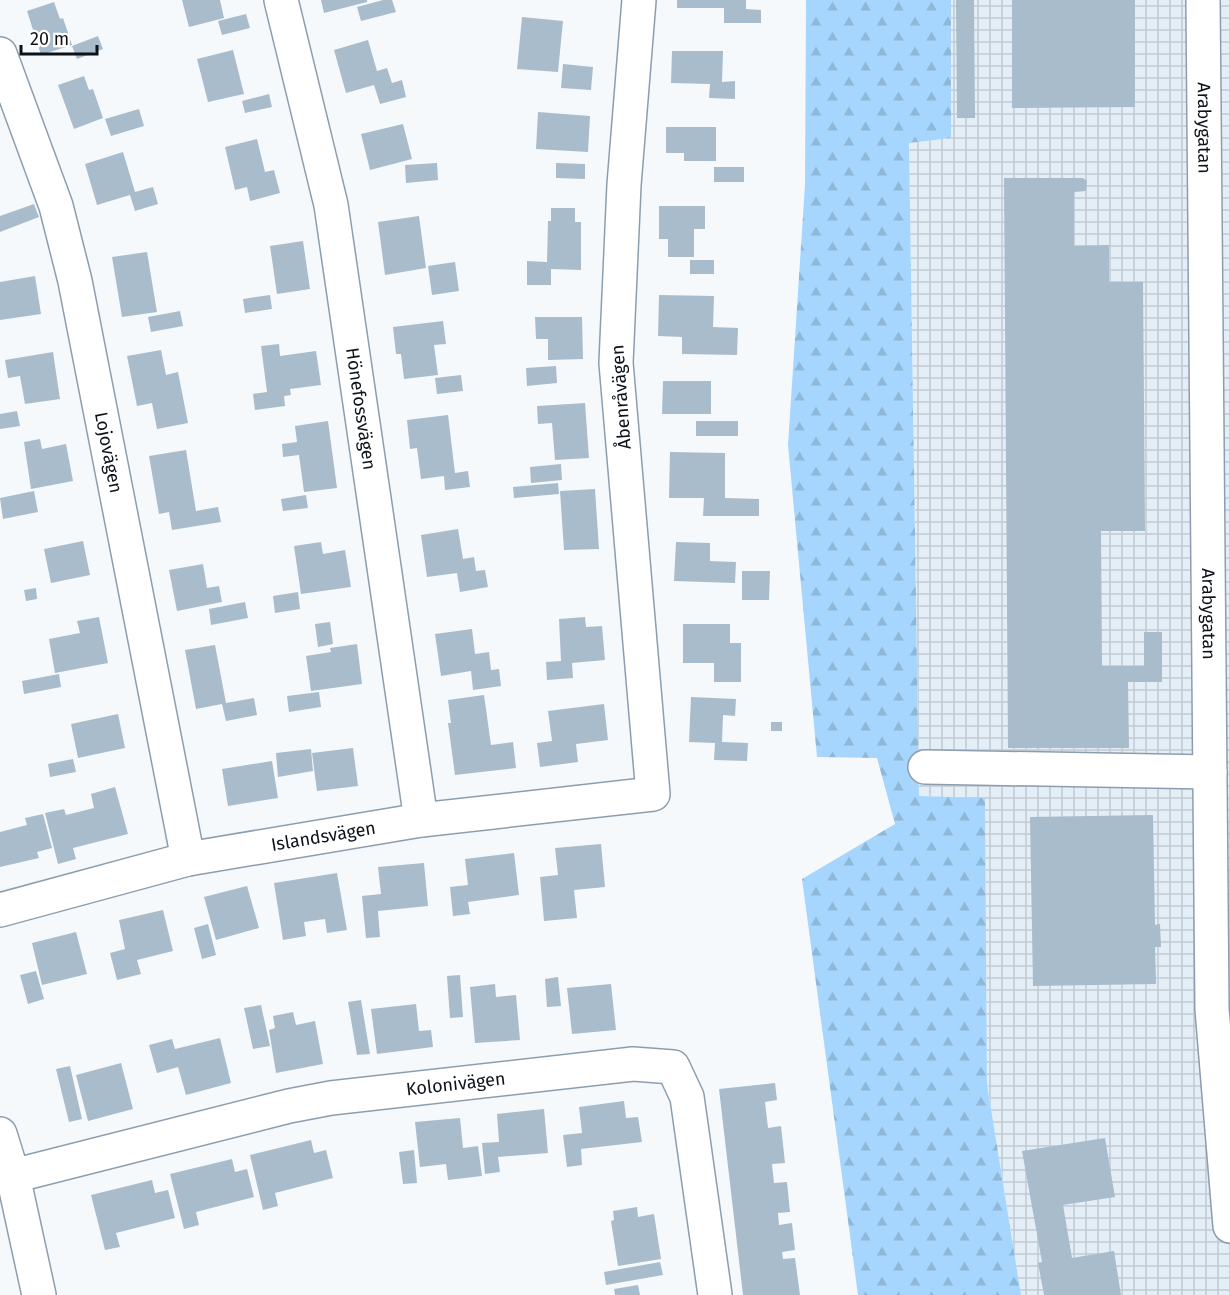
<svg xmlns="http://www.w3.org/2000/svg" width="1230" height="1295" viewBox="0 0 1230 1295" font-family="'Fira Sans',sans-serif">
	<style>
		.industrial { fill: url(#industrial-grid) }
		.forest { fill: url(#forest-firs) }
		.building { fill: #a9bccb }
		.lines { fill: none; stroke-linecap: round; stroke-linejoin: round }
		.minor-casing { stroke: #8c9eae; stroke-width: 36 }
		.minor { stroke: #fff; stroke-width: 33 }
		.labels { text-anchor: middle; stroke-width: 4.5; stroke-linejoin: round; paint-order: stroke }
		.street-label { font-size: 18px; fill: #0c1218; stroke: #fff }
	</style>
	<defs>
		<pattern id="industrial-grid" width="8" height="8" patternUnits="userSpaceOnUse" patternTransform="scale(1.5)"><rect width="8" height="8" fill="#e4eef6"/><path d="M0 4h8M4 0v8" fill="none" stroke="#c2cbd2"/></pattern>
		<pattern id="forest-firs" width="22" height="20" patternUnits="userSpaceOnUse" patternTransform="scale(1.5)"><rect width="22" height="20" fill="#a6d6fd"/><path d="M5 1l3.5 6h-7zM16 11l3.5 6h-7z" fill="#8eb7d8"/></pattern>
	</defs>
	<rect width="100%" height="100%" fill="#f5f9fc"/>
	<path class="industrial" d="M951 0H1230V1295H1021L987 1084 985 799 919 796 909 142 951 138Z"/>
	<path class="forest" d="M806 0H951V138L909 143 919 796 985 798 987 1084 1021 1295H858L802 879 895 824 877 758 817 757 788 445 805 185Z"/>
	<path class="building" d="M182 0H220L224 18 189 27Z
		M321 0H367V2L324 13Z
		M383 0H392L396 12 361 21 357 7Z
		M677 0H746V9L761 10V23H724V8H677Z
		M956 0H974L975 118H957Z
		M1012 0H1135V107L1012 108Z
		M54 2 60 19 63 18 72 45 41 55 27 11Z
		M246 14 250 28 222 35 218 21Z
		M522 17 563 21 558 72 517 69Z
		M98 36 103 49 77 59 72 46Z
		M368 40 377 71 387 68 392 83 402 80 406 97 380 104 374 85 346 93 334 50Z
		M233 50 244 94 208 102 197 59Z
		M672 51H723L722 82 735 81V99L709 98 710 84 671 83Z
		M563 64 593 67 591 90 561 88Z
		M84 76 89 90 93 89 103 118 74 129 58 85Z
		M269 94 272 107 245 113 242 101Z
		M139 109 144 126 111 136 105 119Z
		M538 112 590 116 588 152 536 149Z
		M403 124 412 159 370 170 361 134Z
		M666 127H716V161H684V153H666Z
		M257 139 265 172 274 170 280 193 250 201 247 187 235 190 225 147Z
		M123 152 135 192 153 187 158 204 135 211 130 195 97 205 85 164Z
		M437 163 438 180 406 183 405 165Z
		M556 163 585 164V179L556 178Z
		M714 167H744V182H714Z
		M1004 178H1083L1087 181 1086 191 1074 192V246L1109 245V282H1143L1145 531H1101L1102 666H1144V632H1162V682H1128L1129 748H1008Z
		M34 204 39 217 0 232V216Z
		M659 206H705V229H694V257H668V239H659Z
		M551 208H575V222H581V270L551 269V285H527V261L547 262 548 221H551Z
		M419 216 426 268 385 275 378 222Z
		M303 241 310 289 277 294 270 246Z
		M147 252 157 312 122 317 112 257Z
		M690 260H714V274H690Z
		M455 262 459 291 432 295 428 266Z
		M35 276 41 314 0 320V282Z
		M270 295 272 309 245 313 243 299Z
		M659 295 714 296 713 327 738 328 737 355 682 354V337L658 336Z
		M180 311 183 326 151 332 148 317Z
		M535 317H582L583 359 548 360V339H536Z
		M443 321 446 344 434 345 438 375 404 379 401 354H396L393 327Z
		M279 344 280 356 316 351 321 385 290 389 291 395 284 396 285 406 255 410 253 394 267 392 261 346Z
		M161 350 166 375 178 372 188 423 157 429 152 403 137 406 127 356Z
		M53 352 60 399 25 404 20 376 8 378 5 360Z
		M556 366 557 383 527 386 526 368Z
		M461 375 463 391 437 394 435 378Z
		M663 381H711V414H662Z
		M585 403 589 458 555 460 552 423 538 424 537 406Z
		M17 411 20 426 0 429V414Z
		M448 415 455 473 468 471 470 487 445 490 444 476 421 479 417 448 410 449 407 420Z
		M328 421 337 488 304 492 299 455 283 457 282 444 297 442 295 426Z
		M696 421H738V436H696Z
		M40 439 42 449 66 444 73 481 31 489 24 442Z
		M186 450 196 511 218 507 221 522 172 530 169 512 159 514 149 456Z
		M670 452 725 453V498L759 499V516H703L704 498H669Z
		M561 464 562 480 531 483 530 467Z
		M558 483 559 494 514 498 513 487Z
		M595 489 599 549 564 550 560 491Z
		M34 491 38 512 3 519 0 498Z
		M306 495 308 508 283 511 281 499Z
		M458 529 463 559 474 557 476 571 485 570 488 587 460 592 457 573 427 577 421 535Z
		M83 541 90 575 51 583 44 549Z
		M321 542 323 554 345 550 351 587 301 594 294 546Z
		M676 542 710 543V561L736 562 735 583 674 581Z
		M203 564 207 588 219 586 222 602 177 611 169 570Z
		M742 571H770L769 600H742Z
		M36 588 37 599 26 601 24 590Z
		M298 592 300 609 275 613 273 596Z
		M245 602 248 618 211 625 209 609Z
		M99 617 108 663 55 673 49 639 80 633 77 621Z
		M585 617 586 627 602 626 605 660 572 663 573 678 547 680 546 662 561 661 559 619Z
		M330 622 333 644 318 647 315 624Z
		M683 624H730V643H741V682H714V663H683Z
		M472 629 475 654 489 652 491 670 499 669 501 686 473 690 471 671 441 676 435 634Z
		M357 644 362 684 311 691 306 656 331 652 330 648Z
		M215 645 226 703 254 698 257 715 226 721 222 704 196 709 185 650Z
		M59 674 61 687 24 694 22 681Z
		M319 692 321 707 289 712 287 696Z
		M484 695 491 745 513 742 516 768 455 775 448 723H451L448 700Z
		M691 697 736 699 735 716 723 715 722 742 748 743 747 761 714 760 715 743 689 742Z
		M604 704 608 740 576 744 578 762 540 767 537 743 552 741 548 711Z
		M118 714 125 748 78 758 71 724Z
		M771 722H782V731H771Z
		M353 748 358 786 317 791 312 753Z
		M311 749 313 771 278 777 276 753Z
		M73 759 76 772 50 777 48 764Z
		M272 761 278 798 228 806 222 769Z
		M115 787 128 834 73 848 76 859 58 864 45 813 64 809 66 815 94 808 91 794Z
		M43 814 52 848 37 852 39 858 0 867V832L27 825 25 818Z
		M1153 815 1155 925 1160 924 1161 947H1155L1156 984 1033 986 1030 817Z
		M601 844 605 887 574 890 577 918 544 921 540 877 558 875 555 848Z
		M514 853 519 895 468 902 470 914 453 916 450 887 468 885 465 859Z
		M424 863 428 906 378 911 380 937 366 938 362 896 381 894 378 867Z
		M337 873 347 930 327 933 325 919 304 922 306 936 283 940 274 883Z
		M247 886 259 928 216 940 204 897Z
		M163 910 173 951 137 960 141 974 117 980 110 953 125 949 119 920Z
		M208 924 216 955 202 959 194 928Z
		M76 932 87 974 42 985 32 943Z
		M36 971 44 999 28 1004 20 975Z
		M460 975 463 1017 450 1018 447 976Z
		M558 977 561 1006 547 1007 545 979Z
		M495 984 496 997 516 995 520 1040 475 1043 470 987Z
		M611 984 616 1030 572 1034 567 988Z
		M361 1000 370 1054 357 1055 348 1002Z
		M416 1004 419 1031 431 1030 433 1047 377 1054 371 1009Z
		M261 1005 270 1046 253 1049 244 1008Z
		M293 1012 296 1025 315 1021 323 1064 276 1073 269 1030 275 1028 273 1016Z
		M220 1038 231 1083 186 1095 178 1067 157 1073 149 1045 172 1039 175 1049Z
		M121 1063 133 1109 88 1121 76 1075Z
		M70 1066 82 1119 69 1122 56 1069Z
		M775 1083 777 1100 765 1102 768 1128 781 1126 785 1163 772 1164 774 1183 787 1182 790 1212 778 1213 779 1225 792 1223 795 1250 782 1252 783 1259 795 1258 800 1295H743L719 1089Z
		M624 1101 626 1118 638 1117 642 1142 581 1149 582 1165 567 1167 563 1135 582 1133 579 1107Z
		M544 1109 548 1153 498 1157 500 1172 485 1174 482 1143 499 1142 497 1114Z
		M460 1118 463 1148 478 1146 482 1176 448 1180 446 1164 420 1167 415 1122Z
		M1105 1138 1115 1197 1063 1205 1072 1258 1114 1251 1121 1295H1044L1038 1263 1042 1262 1022 1151Z
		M311 1140 314 1153 326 1150 333 1178 275 1193 278 1206 263 1210 250 1155Z
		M414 1150 417 1183 403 1184 399 1152Z
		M232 1159 235 1172 247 1169 254 1197 196 1212 199 1225 184 1229 170 1174Z
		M152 1180 155 1193 168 1190 175 1218 116 1233 120 1247 105 1250 91 1195Z
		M637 1207 638 1217 654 1214 661 1259 618 1266 611 1221 614 1220 613 1211Z
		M660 1262 663 1275 606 1285 604 1272Z
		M638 1285 640 1295H615L614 1289Z"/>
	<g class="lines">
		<g class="minor-casing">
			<g id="minor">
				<path id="s1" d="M281 0 331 205 421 820"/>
				<path id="s2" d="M1203 0 1212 1009 1230 1226"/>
				<path id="s3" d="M0 54 56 206 75 281 188 859"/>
				<path d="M925 767 1210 772"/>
				<path id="s4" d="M0 910 188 859 421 820 653 794 616 363 624 185 639 0"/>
				<path d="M0 1134 13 1176 39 1295"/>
				<path id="s5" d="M13 1176 289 1106 331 1098 633 1064 673 1067 687 1097 715 1295"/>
			</g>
		</g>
		<use href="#minor" class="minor"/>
	</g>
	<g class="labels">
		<g class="street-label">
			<text dy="6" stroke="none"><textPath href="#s2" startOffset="128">Arabygatan</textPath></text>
			<text transform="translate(621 397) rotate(-94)" y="6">Åbenråvägen</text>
			<text dy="6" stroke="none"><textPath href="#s1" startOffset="417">Hönefossvägen</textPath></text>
			<text dy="6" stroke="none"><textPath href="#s3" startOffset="414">Lojovägen</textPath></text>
			<text dy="6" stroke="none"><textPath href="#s2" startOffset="614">Arabygatan</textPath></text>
			<text dy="6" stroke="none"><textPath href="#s4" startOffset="332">Islandsvägen</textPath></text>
			<text dy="6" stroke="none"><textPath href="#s5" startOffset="453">Kolonivägen</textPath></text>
		</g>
	</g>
	<path d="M21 45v9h76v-9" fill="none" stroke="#0c1218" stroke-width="3"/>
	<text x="30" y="45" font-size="18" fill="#0c1218" stroke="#ffffff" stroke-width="4.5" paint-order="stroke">20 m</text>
</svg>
